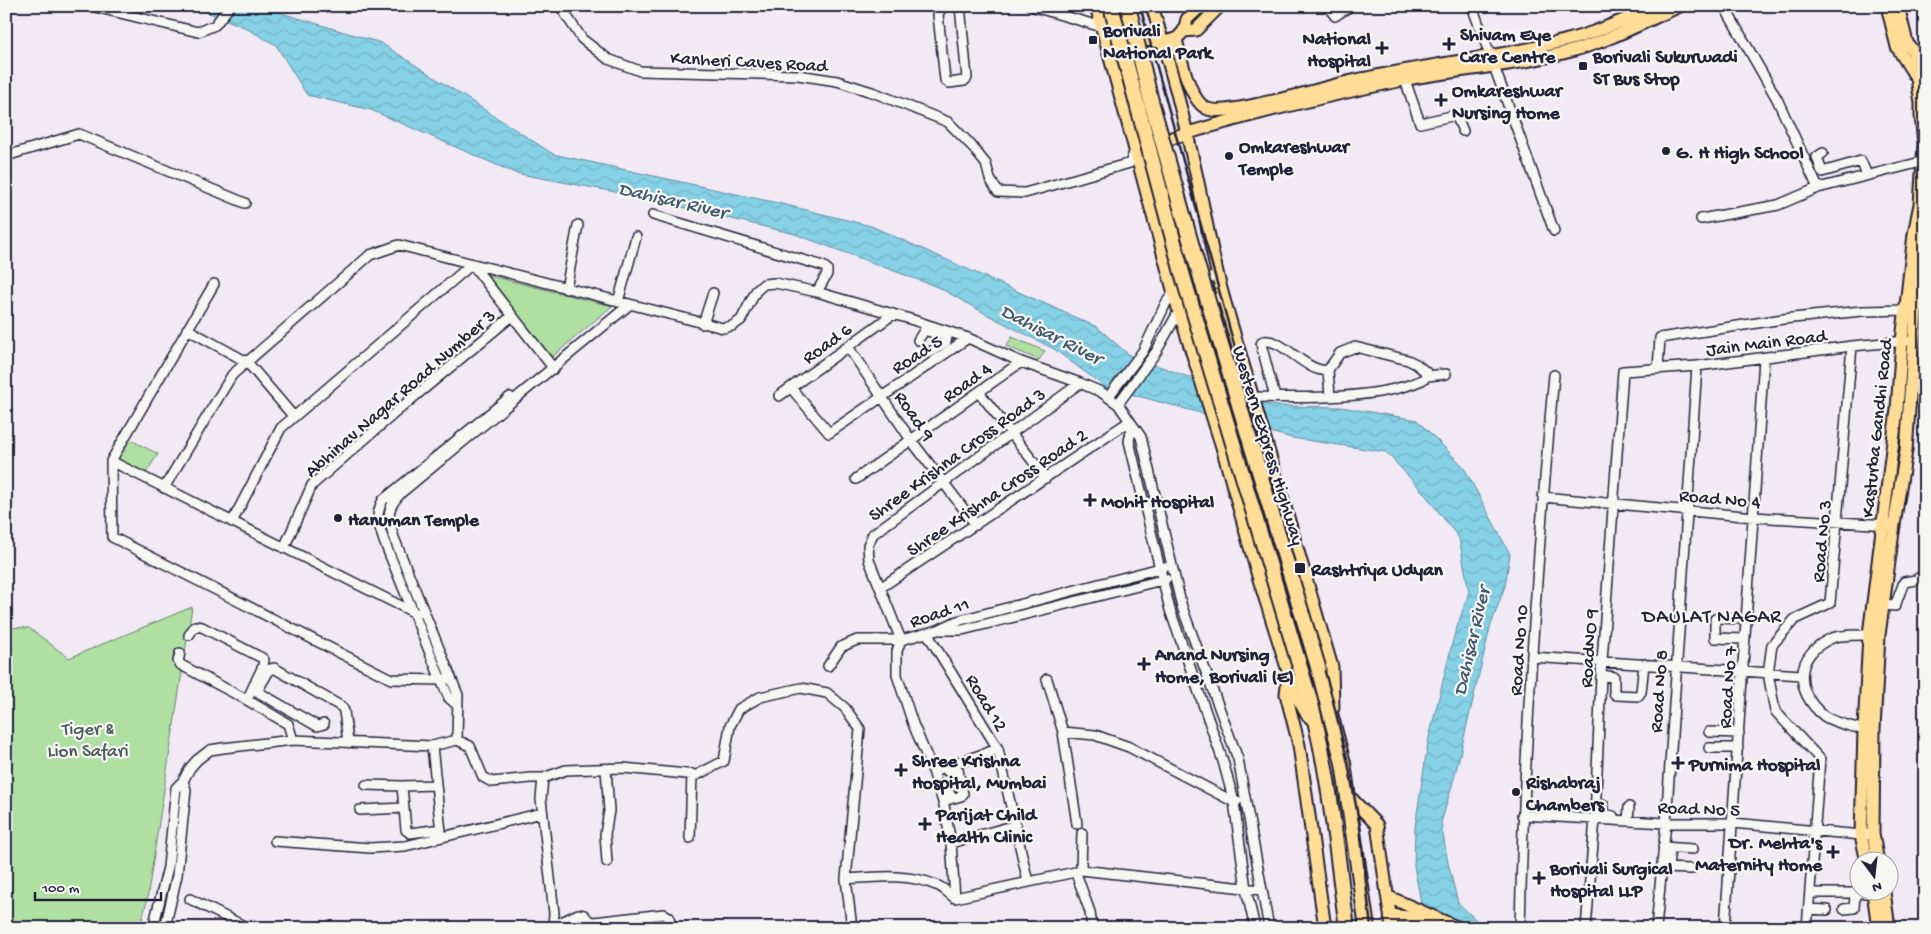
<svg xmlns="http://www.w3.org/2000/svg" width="1931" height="934" viewBox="0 0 1931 934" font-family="'Gochi Hand',sans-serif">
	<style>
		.green { fill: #afe0a1; stroke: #68816e }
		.water { fill: url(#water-waves); stroke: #5e8ba2 }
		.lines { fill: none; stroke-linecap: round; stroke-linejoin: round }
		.minor-casing { stroke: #22223b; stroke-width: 12 }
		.major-casing { stroke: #22223b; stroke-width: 15 }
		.highway-casing { stroke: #22223b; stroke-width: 18 }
		.minor { stroke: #f6f6f2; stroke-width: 9 }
		.major { stroke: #ffdd96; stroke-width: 11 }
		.highway { stroke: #ffdd96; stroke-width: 14 }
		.rail { stroke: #22223b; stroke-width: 2.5 }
		.highway-bridge-casing { stroke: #22223b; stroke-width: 18; stroke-linecap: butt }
		.highway-bridge { stroke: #ffdd96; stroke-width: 14 }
		.poi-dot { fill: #22223b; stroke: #f6f6f2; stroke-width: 2 }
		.labels { text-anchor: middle; stroke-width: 4.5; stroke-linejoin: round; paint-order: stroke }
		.poi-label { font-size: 19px; font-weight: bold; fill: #22223b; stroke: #f6f6f2; text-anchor: start }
		.street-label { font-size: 19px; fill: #22223b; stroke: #f6f6f2 }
		.park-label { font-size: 19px; fill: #4c5b5a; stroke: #f6f6f2 }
		.water-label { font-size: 20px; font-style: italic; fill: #40576e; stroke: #f6f6f2 }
		.neighbourhood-label { font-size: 20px; letter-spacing: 1px; fill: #22223b; stroke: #f6f6f2 }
	</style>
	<defs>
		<pattern id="water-waves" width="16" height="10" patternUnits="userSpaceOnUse" patternTransform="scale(1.25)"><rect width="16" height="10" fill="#86d1e6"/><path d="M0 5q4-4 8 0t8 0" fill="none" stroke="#73b3c6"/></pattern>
	</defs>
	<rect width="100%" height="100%" fill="#f1e9f4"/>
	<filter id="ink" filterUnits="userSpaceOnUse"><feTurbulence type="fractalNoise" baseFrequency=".02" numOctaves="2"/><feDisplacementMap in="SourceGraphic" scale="10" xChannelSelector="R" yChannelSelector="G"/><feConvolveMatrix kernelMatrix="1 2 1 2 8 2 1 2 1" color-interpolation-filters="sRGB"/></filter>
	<g filter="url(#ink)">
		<path class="green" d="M487 275 612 306 552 357Z
			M1012 337 1045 351 1039 360 1006 346Z
			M125 437 158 454 143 477 111 461Z
			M192 607 147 900 140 928H6V627L29 628 69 658Z"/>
		<path class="water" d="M192 6H258L381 43 553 154 782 204 871 226 1097 327 1129 355 1261 404 1278 406 1341 407 1417 420 1463 466 1510 554 1505 586 1490 628 1455 775 1441 823 1448 863 1458 903 1485 928H1426L1414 866 1415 827 1428 742 1454 636 1469 592 1459 538 1423 492 1386 452 1292 438 1105 387 1054 349 986 314 940 288 795 234 631 195 515 173 371 110 307 95 276 45 244 27Z"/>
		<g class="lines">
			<g class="minor-casing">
				<path id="minor" d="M91 6 198 32 215 25 230 6
					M560 6 582 39 608 59 640 71 798 75 837 81 875 93 948 122 970 144 986 164 990 179 998 192 1025 193 1130 163 1135 150
					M942 6 938 15 945 80 949 83 964 81 967 78 960 6
					M1031 6 1102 27
					M1328 6 1335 16 1351 6
					M1472 6 1554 231
					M1724 6 1777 99 1818 188 1925 161
					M856 7 857 6
					M1405 80 1420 123 1456 115 1463 131
					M1823 153 1817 157 1822 172 1861 161 1867 175
					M6 156 79 134 245 203
					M653 215 823 266 827 269V274L817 292
					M1701 219 1778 205 1818 188
					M214 284 111 461 112 537 391 679 441 680 451 677
					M566 289 578 225
					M618 302 636 237
					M703 324 713 293
					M187 329 247 362 294 417
					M924 330 947 337 946 342 929 353
					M918 340 928 325
					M848 347 911 440 976 525
					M1658 369 1660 338 1783 319 1862 311 1910 310
					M1328 370 1330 396
					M1427 376 1446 374
					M791 388 829 433 968 338
					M979 392 1046 478
					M779 396 892 315
					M1109 396 1143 351 1166 303 1174 292 1218 275
					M1251 397C1300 398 1378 400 1422 380L1425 378 1426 372 1416 364 1408 360 1355 347 1340 353 1328 370C1307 374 1282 337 1263 341L1261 344 1275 397
					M1118 404 1156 352 1179 311 1223 296
					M1132 426 1129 441 1170 610 1223 761 1234 802 1246 889 1255 928
					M111 461 415 613H417
					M856 479 1021 362
					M164 488 232 375 370 255 399 245 723 328 732 326 741 320 756 291 764 284 775 283 817 292 910 319 968 338 1021 362 1080 383 1101 392 1118 404 1141 437 1182 607 1238 759 1269 928
					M1543 497 1754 517 1889 525
					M232 522 281 428 472 264 554 369
					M284 548 312 485 397 411 512 316
					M880 588 1130 421
					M1882 605 1895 606 1904 582 1916 580 1925 573
					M941 630H962L1166 579
					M927 633 998 749 1028 882
					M189 635 195 626 202 627 262 658 264 660 263 666 247 700
					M1745 639 1715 638V619L1717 618 1747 619
					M901 640 869 560 868 545 873 534 1080 383
					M901 640 897 651V675L913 724 933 771 944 805 951 843 955 898
					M180 653 178 661 181 665 247 700 288 724 293 740
					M1532 657 1801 675
					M828 666 841 647 857 640H901L938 630 957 621 1164 567
					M1601 675 1614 677V693L1616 695 1638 696 1641 692 1644 664
					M1047 679 1063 732 1077 824
					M457 705 449 698 441 680 384 541C379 524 374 517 383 500L510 397
					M324 724 317 726 258 692 259 688 270 669 274 668 342 707 344 711 348 742
					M1869 730H1864C1852 726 1834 723 1824 716 1793 691 1795 654 1832 638 1841 634 1864 635 1874 635
					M1063 732 1095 735 1129 747 1234 802 1237 801
					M1709 732 1739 733
					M457 740 470 746 483 777 492 782 530 778H543
					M432 746 441 832
					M1709 748H1738
					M606 769 609 811 605 834 607 862
					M933 771 998 749
					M366 785 402 786
					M436 785 402 786 406 830 410 833 441 829
					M948 787 951 799
					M943 801 961 796 963 794 958 770 955 769 947 771
					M1604 805V814L1613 816
					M360 810 404 808
					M1522 815 1666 823H1733L1861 835 1873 834
					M1628 821 1629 807
					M1082 833 1081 870 1262 890
					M690 838 692 774
					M275 841 370 848 405 846 542 813
					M951 843 1016 825
					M1663 847 1693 849
					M1662 868 1691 869
					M1668 868 1670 848
					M846 879C875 877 908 873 936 885 943 887 949 894 955 898L1075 872 1077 876 1090 912 1092 928
					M1810 893H1873
					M190 899 248 928
					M1808 909 1827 910
					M1844 909 1854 908 1855 894
					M553 925 554 913 541 799 543 778 566 770 623 768 697 775 724 761 730 726 739 709 760 697 801 688 827 693 845 708 860 729 846 879 852 928
					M551 927 578 914 584 915 589 921 594 922 664 914 669 917 671 928
					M153 928 168 867 176 788 183 781 190 768 197 760 210 750 223 748 293 740 432 746 457 740 458 695 394 538C388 516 385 509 402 492L629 305
					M165 928 177 875 186 790 183 781
					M1520 928C1524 743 1537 559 1554 375
					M1586 928 1595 819 1601 675 1623 371 1697 366 1852 346 1906 341
					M1656 928 1666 823 1697 366
					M1725 928 1764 358
					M1807 928 1820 759 1775 711 1768 673 1772 645 1795 619 1830 603 1852 346"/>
			</g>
			<g class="major-casing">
				<path id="major" d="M1096 6 1178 308 1222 447 1258 576 1295 693 1307 715 1316 723
					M1152 6C1169 61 1184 117 1196 173 1205 214 1212 256 1223 296L1332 667 1333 708
					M1898 6 1907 43 1913 51 1925 81
					M1111 30C1129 35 1156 47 1175 39 1178 38 1181 34 1184 31
					M1184 31 1196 30 1220 6
					M1184 31 1187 19 1201 6
					M1176 39C1180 56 1190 103 1208 109 1221 114 1253 105 1268 102 1301 96 1333 84 1367 78 1432 64 1499 57 1564 41 1596 33 1626 19 1656 6
					M1156 143C1236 117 1320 97 1403 80 1458 69 1516 66 1571 51 1609 41 1644 22 1680 6
					M1288 677 1286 694 1299 745 1325 928
					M1348 795 1377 825 1392 928
					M1867 862 1861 835 1864 730 1869 635 1897 409 1902 341 1914 234 1920 204 1924 144 1921 116V102L1917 79 1897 47 1887 6
					M1878 862 1873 834 1874 729 1879 635 1894 525 1906 451 1917 299 1925 234
					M1873 892 1878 928
					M1884 892 1889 928
					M1389 897 1459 928
					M1391 915 1415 918 1439 928"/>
			</g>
			<g class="highway-casing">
				<path id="highway" d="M1318 667 1343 763 1367 928
					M1302 674C1329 756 1335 843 1347 928"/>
			</g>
			<use href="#minor" class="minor"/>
			<use href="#major" class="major"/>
			<use href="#highway" class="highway"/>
			<path class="rail" d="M1140 6 1332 697 1348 763 1360 827 1371 928"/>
			<g class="highway-bridge-casing">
				<path id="highway-bridge" d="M1111 6 1182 273 1302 674
					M1128 6 1151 101 1198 268 1318 667"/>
			</g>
			<use href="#highway-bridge" class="highway-bridge"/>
		</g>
	</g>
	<g class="poi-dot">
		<rect x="1088" y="35" width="10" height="10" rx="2.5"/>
		<path d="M1446.5 36.5h5v5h5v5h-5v5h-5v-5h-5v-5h5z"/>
		<path d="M1379.5 40.5h5v5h5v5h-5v5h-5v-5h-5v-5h5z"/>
		<rect x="1578" y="61" width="10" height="10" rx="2.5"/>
		<path d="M1438.5 92.5h5v5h5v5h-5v5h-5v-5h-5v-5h5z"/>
		<circle cx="1666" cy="151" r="5"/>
		<circle cx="1229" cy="156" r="5"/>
		<path d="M1087.5 492.5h5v5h5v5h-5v5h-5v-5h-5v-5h5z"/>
		<circle cx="338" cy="518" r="5"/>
		<rect x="1294" y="562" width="12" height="12" rx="2.5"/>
		<path d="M1141.5 656.5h5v5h5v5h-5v5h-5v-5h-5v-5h5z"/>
		<path d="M1675.5 755.5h5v5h5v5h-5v5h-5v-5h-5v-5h5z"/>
		<path d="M898.5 762.5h5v5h5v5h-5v5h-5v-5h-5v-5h5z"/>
		<circle cx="1516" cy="792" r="5"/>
		<path d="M922.5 816.5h5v5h5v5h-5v5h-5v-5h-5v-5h5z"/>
		<path d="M1830.5 844.5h5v5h5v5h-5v5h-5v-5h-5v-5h5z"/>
		<path d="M1536.5 870.5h5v5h5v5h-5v5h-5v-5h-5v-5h5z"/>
	</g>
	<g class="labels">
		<g class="poi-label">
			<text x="1103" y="36">Borivali<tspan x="1103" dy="22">National Park</tspan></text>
			<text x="1460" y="40">Shivam Eye<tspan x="1460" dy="22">Care Centre</tspan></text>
			<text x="1371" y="44" text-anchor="end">National<tspan x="1371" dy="22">Hospital</tspan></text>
			<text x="1593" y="62">Borivali Sukurwadi<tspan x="1593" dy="22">ST Bus Stop</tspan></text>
			<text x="1452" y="96">Omkareshwar<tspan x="1452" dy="22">Nursing Home</tspan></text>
			<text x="1239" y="152">Omkareshwar<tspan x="1239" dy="22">Temple</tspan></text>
			<text x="1676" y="158">G. H High School</text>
			<text x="1101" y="507">Mohit Hospital</text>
			<text x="348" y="525">Hanuman Temple</text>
			<text x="1311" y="575">Rashtriya Udyan</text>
			<text x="1155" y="660">Anand Nursing<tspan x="1155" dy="22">Home, Borivali (E)</tspan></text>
			<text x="912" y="766">Shree Krishna<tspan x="912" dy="22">Hospital, Mumbai</tspan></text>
			<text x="1689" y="770">Purnima Hospital</text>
			<text x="1526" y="788">Rishabraj<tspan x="1526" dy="22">Chambers</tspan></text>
			<text x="936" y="820">Parijat Child<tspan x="936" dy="22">Health Clinic</tspan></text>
			<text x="1822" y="848" text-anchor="end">Dr. Mehta's<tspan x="1822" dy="22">Maternity Home</tspan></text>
			<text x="1550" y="874">Borivali Surgical<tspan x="1550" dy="22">Hospital LLP</tspan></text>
		</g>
		<g class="street-label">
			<text transform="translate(749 60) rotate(3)" y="7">Kanheri Caves Road</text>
			<text transform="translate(1766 341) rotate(-7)" y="7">Jain Main Road</text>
			<text transform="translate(826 342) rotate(-36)" y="7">Road 6</text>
			<text transform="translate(916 353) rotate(-33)" y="7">Road 5</text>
			<text transform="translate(966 381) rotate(-35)" y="7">Road 4</text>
			<text transform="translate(399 392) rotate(-41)" y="7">Abhinav Nagar Road Number 3</text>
			<text transform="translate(916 415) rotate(55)" y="7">Road 9</text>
			<text transform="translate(1875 428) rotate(-84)" y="7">Kasturba Gandhi Road</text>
			<text transform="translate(1270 445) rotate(73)" y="7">Western Express Highway</text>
			<text transform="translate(956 453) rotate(-36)" y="7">Shree Krishna Cross Road 3</text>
			<text transform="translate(996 491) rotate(-34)" y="7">Shree Krishna Cross Road 2</text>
			<text transform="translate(1720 497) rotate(5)" y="7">Road No 4</text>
			<text transform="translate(1820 541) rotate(-85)" y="7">Road No 3</text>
			<text transform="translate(939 611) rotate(-18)" y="7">Road 11</text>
			<text transform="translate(1587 648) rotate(-86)" y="7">RoadNO 9</text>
			<text transform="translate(1517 650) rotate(-86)" y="7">Road No 10</text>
			<text transform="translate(1726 687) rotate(-86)" y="7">Road No 7</text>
			<text transform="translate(1657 691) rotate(-86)" y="7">Road No 8</text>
			<text transform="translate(988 702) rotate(59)" y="7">Road 12</text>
			<text transform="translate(1699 807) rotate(2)" y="7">Road No 5</text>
		</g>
		<g class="park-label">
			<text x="88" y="734">Tiger &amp;<tspan x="88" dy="22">Lion Safari</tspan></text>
		</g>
		<g class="water-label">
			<text transform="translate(673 199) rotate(13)" y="7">Dahisar River</text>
			<text transform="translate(1052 333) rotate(27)" y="7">Dahisar River</text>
			<text transform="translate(1470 641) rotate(-77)" y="7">Dahisar River</text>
		</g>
		<g class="neighbourhood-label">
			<text x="1712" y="622">DAULAT NAGAR</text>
		</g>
	</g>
	<rect width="1931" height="934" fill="none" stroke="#f6f6f2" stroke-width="25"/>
	<rect x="12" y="12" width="1906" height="909" fill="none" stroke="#22223b" stroke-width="2" filter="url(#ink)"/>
	<g transform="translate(1874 876) rotate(165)"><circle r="24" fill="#f6f6f2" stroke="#a1a1a9"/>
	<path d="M0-4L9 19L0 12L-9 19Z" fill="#22223b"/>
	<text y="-8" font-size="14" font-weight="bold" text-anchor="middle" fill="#22223b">N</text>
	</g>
	<path d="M35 892v8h126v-8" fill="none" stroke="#22223b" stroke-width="2.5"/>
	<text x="42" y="892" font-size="15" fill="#22223b" stroke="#f6f6f2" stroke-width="4" paint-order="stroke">100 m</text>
</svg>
